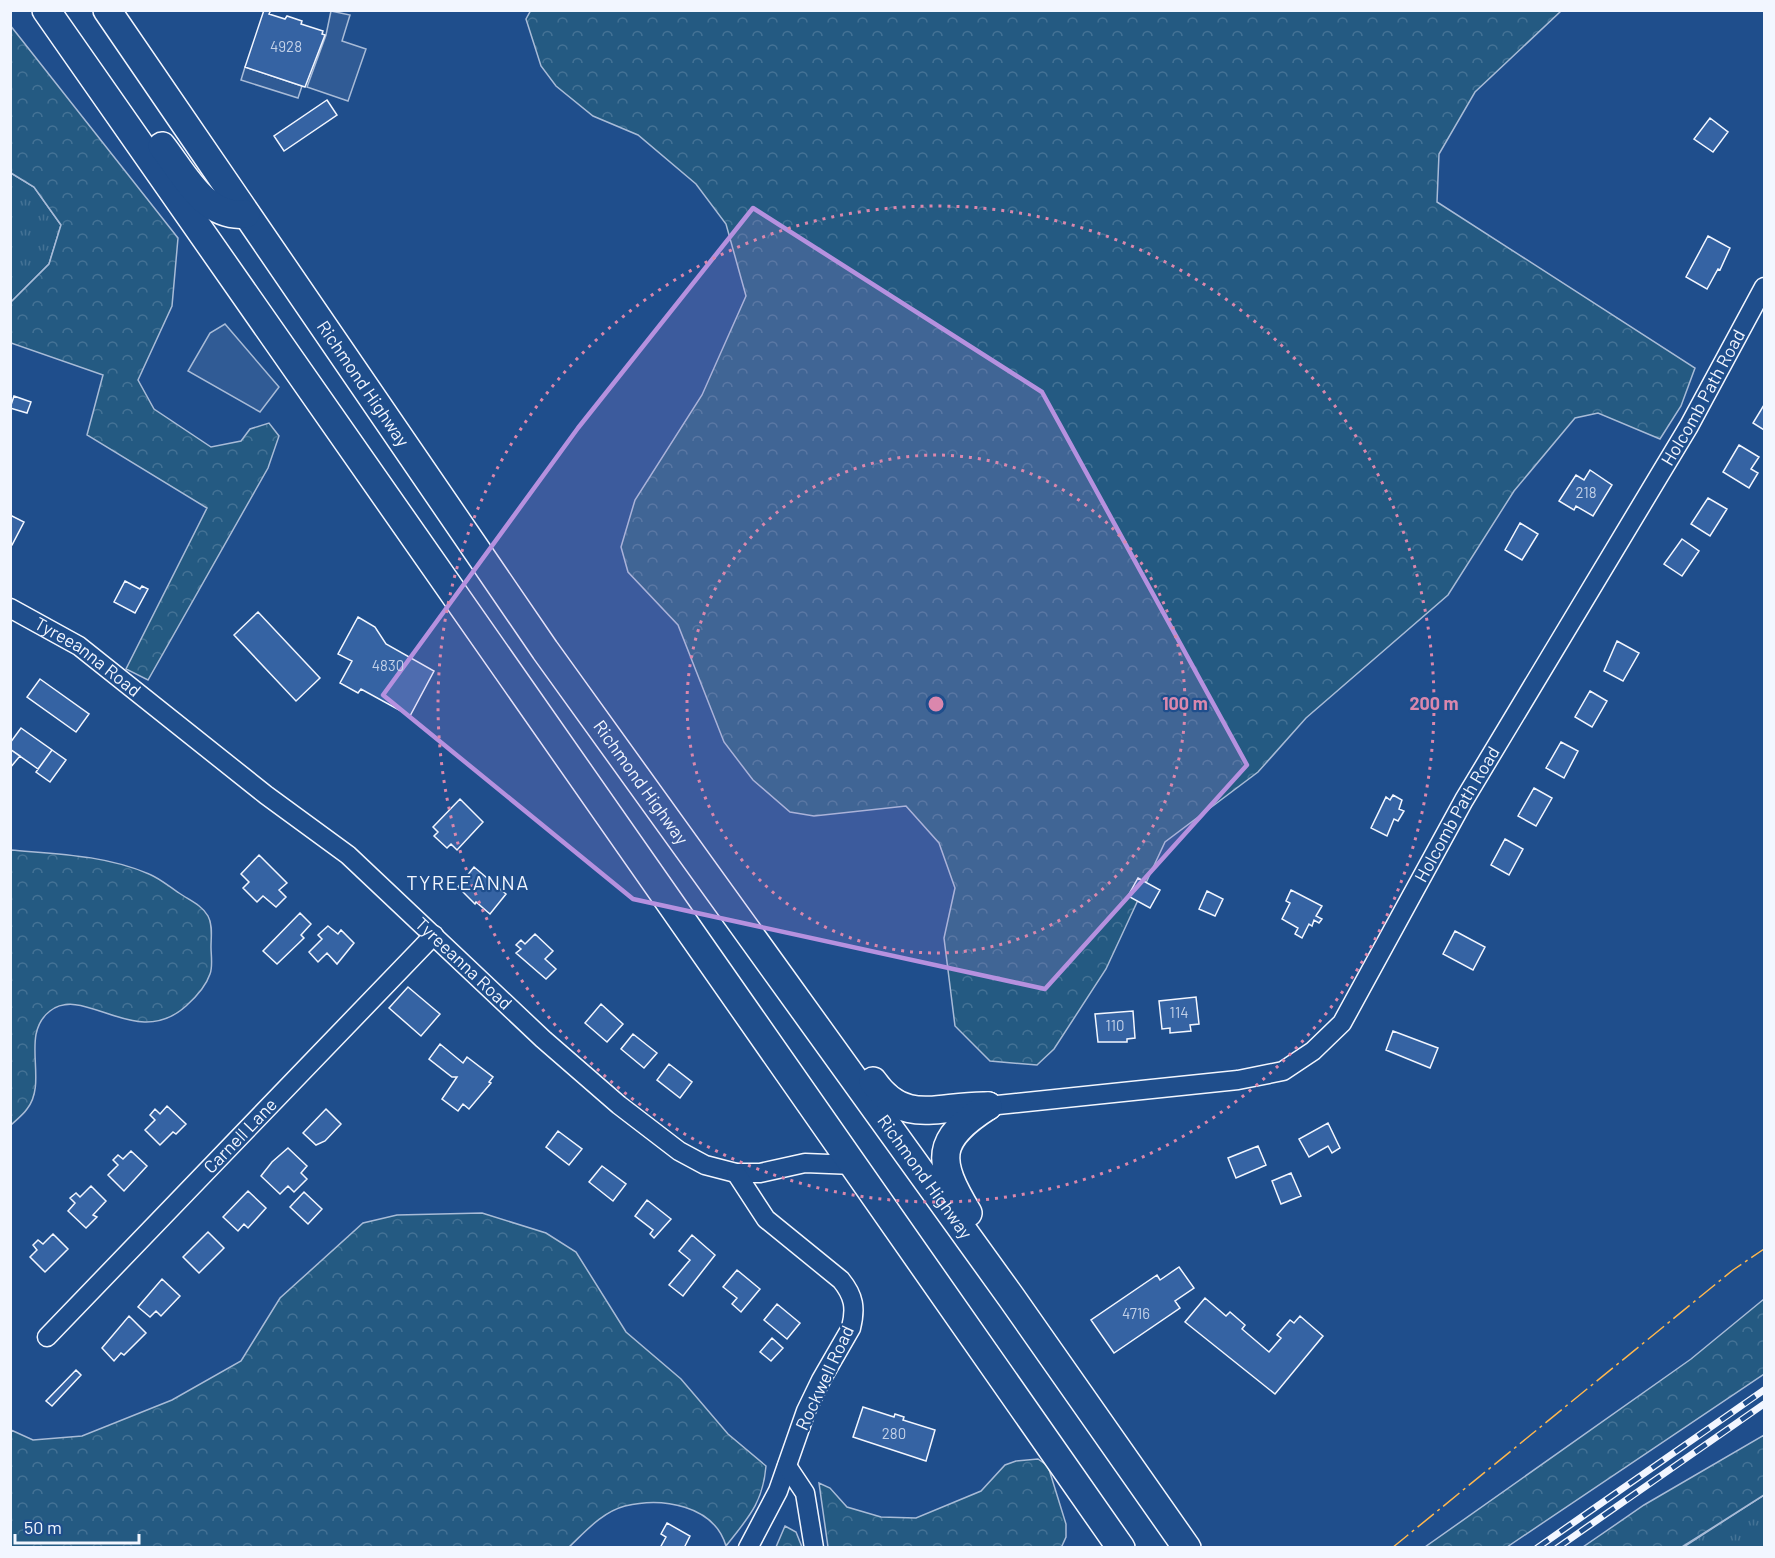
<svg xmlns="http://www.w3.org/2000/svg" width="1775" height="1558" viewBox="0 0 1775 1558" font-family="Barlow,sans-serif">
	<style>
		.grass { fill: url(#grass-tufts); stroke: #a8bbd7; stroke-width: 1.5 }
		.forest { fill: url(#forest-crowns); stroke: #a8bbd7; stroke-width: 1.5 }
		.parking { fill: #305b95; stroke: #a8bbd7; stroke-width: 1.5 }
		.building { fill: #3563a3; stroke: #f2f6ff; stroke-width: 1.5 }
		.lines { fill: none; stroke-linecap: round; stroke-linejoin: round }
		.minor-casing { stroke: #f2f6ff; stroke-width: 21 }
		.highway-casing { stroke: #f2f6ff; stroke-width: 30 }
		.minor { stroke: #1f4e8c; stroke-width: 18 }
		.highway { stroke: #1f4e8c; stroke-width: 27 }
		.rail-casing { stroke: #f2f6ff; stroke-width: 7 }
		.rail { stroke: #1f4e8c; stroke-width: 4.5; stroke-dasharray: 14; stroke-linecap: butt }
		.power { stroke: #ffb74d; stroke-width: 1.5; stroke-dasharray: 21 4.5 3 4.5; stroke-linecap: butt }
		.marked { fill: #b691df; fill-opacity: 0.2; stroke: #b691df; stroke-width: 4.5; stroke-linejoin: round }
		.ring { fill: none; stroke: #da87ad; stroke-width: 3; stroke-dasharray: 3 6 }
		.labels { text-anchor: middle; stroke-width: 4.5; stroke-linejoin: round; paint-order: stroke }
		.number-label { font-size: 15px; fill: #c3d1e8 }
		.street-label { font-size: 18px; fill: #f2f6ff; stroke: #1f4e8c }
		.neighbourhood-label { font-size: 20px; letter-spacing: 1.5px; fill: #f2f6ff; stroke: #1f4e8c }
		.centre { fill: #da87ad; stroke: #1f4e8c; stroke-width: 3 }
		.ring-label { font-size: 18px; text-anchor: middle; font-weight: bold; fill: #da87ad; stroke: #1f4e8c; stroke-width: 4.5; stroke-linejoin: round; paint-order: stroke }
	</style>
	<defs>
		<pattern id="grass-tufts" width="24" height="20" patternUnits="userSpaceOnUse" patternTransform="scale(1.5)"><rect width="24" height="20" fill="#245a82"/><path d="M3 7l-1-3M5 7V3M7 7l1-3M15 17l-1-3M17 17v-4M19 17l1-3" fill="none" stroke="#447295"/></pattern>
		<pattern id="forest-crowns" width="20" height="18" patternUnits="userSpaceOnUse" patternTransform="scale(1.5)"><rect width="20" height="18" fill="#245a82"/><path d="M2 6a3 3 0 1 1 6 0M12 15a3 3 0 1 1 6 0" fill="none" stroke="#447295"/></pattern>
	</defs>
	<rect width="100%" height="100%" fill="#1f4e8c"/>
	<path class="grass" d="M11 173 34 187 61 225 49 264 11 302Z
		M1764 1495V1547L1682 1548Z"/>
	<path class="forest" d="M531 10 1561 11 1475 92 1439 154 1437 202 1695 368 1681 406 1660 439 1598 413 1575 418 1514 491 1448 595 1306 718 1258 772 1165 842 1106 969 1054 1049 1037 1065 990 1061 955 1026 944 938 955 888 939 843 906 806 814 816 790 812 753 780 724 742 678 625 628 572 621 547 635 500 702 395 746 296 726 224 696 184 638 135 593 116 556 86 541 66 526 19Z
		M10 25 178 238 172 306 138 380 154 409 211 447 241 441 250 429 269 423 279 436 268 468 148 680 126 669 207 508 87 435 103 375 11 343V302L49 264 61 225 34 187 11 173Z
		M11 850C57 854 105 855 149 874 159 878 170 887 179 893 189 900 202 905 208 916 213 925 211 937 211 947 211 955 213 967 210 974 206 986 195 998 186 1006 136 1051 85 984 50 1011 19 1035 49 1081 27 1109 23 1115 16 1120 11 1125Z
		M482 1213 546 1233 576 1252 626 1332 681 1379 728 1434 766 1466C763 1503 748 1518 726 1546 714 1505 662 1497 625 1506 602 1512 585 1532 569 1547H11V1430L33 1440 82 1436 172 1400 241 1361 280 1298 363 1223 397 1215Z
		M1764 1299V1374L1507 1547H1425L1691 1359Z
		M1764 1435V1495L1682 1547H1583L1644 1505Z
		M1038 1459 1048 1466 1066 1524V1537L1061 1548 828 1547 819 1483 830 1488 847 1507 881 1517 916 1518 981 1491 1005 1465 1016 1461Z
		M785 1526 796 1532 802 1547H776Z"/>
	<path class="parking" d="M331 11 350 15 342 41 366 49 348 101 307 87 326 35Z
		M245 67 302 86 298 98 241 80Z
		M225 324 279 387 260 412 188 371 210 333Z"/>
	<path class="building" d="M264 10H271L269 14 285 19 287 16 302 21 301 24 323 31 322 34 325 35 305 87 245 67Z
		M327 100 337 115 284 151 274 136Z
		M1710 118 1728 132 1713 152 1694 139Z
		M1708 236 1730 248 1720 270 1718 269 1707 289 1686 277Z
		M14 396 31 402 27 413 10 408Z
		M1764 405V430L1753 423Z
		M1739 445 1759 457 1751 469 1758 473 1749 488 1723 472Z
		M1590 470 1612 485 1593 516 1576 506 1574 510 1559 501 1576 475 1584 480Z
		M1708 498 1727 509 1710 536 1691 524Z
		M10 515 24 522 12 545H10Z
		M1520 523 1538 534 1522 560 1505 550Z
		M1682 539 1699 551 1682 576 1664 564Z
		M125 581 140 589 142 586 148 589 135 613 114 602Z
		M258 612 320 678 296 701 234 635Z
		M358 617 375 627 386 644 434 671 410 716 361 689 358 693 340 683 352 661 338 654Z
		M1617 641 1639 653 1623 681 1604 671Z
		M40 679 89 714 76 732 27 697Z
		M1590 691 1607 701 1592 727 1575 717Z
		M21 728 52 750 38 769 10 749V743Z
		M1561 742 1578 751 1564 778 1546 768Z
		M10 749 20 756 10 768Z
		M52 750 66 760 50 782 36 772Z
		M1534 788 1552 798 1536 826 1518 816Z
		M1393 795 1402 800 1399 809 1404 811 1398 821 1394 819 1387 836 1371 828 1386 797 1390 800Z
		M460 799 483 822 457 850 451 844 447 848 434 836 438 832 433 827Z
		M1505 839 1523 849 1509 875 1491 865Z
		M259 855 287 883 279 890 286 897 276 907 263 896 257 902 243 888 249 882 241 874Z
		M474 867 506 894 490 914 476 902 475 904 458 887Z
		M1138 878 1160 890 1150 908 1128 896Z
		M1291 890 1322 906 1316 916 1322 919 1319 923 1314 920 1312 926 1309 924 1302 938 1295 934 1298 928 1282 919 1290 903 1286 901Z
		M1207 891 1223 899 1215 916 1199 909Z
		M300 913 311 924 301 935 304 938 277 964 263 951Z
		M328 926 338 934 341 930 354 943 337 964 327 953 318 962 309 952 322 939 318 935Z
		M1455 931 1485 947 1473 970 1443 954Z
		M535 934 553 951 545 959 556 969 546 979 516 953 521 949 516 945 521 940 525 944Z
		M408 987 440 1014 421 1036 389 1008Z
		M1196 997 1199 1024 1190 1025 1191 1031 1170 1033V1028L1162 1029 1159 1001Z
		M601 1004 623 1024 607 1042 585 1023Z
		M1133 1011 1135 1038 1127 1039V1042H1098L1095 1014Z
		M1393 1031 1438 1048 1430 1068 1386 1050Z
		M633 1034 657 1053 644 1068 621 1049Z
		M440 1044 463 1063 467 1057 493 1077 489 1082 491 1083 469 1109 463 1104 458 1111 442 1099 457 1077H452L429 1059Z
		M669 1064 692 1082 680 1098 657 1080Z
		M167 1106 186 1124 176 1134 173 1132 160 1145 145 1130 155 1120 150 1115 155 1109 160 1114Z
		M326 1109 341 1124 325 1141 316 1145 303 1133Z
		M1328 1123 1340 1148 1332 1153 1328 1146 1309 1157 1299 1139Z
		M558 1131 582 1149 569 1165 546 1147Z
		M1258 1146 1266 1165 1236 1178 1228 1158Z
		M288 1148 307 1166 301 1173 307 1179 294 1192 288 1186 280 1194 261 1176 272 1162Z
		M131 1151 147 1166 124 1191 108 1175 118 1165 113 1160 118 1155 123 1159Z
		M602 1166 626 1184 613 1201 589 1182Z
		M1291 1173 1301 1196 1281 1204 1272 1181Z
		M91 1186 106 1201 93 1215 97 1217 86 1228 68 1211 75 1203 70 1198 76 1193 80 1197Z
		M248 1191 266 1208 248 1228 244 1224 238 1231 223 1217Z
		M304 1192 322 1209 308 1224 290 1207Z
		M647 1200 671 1219 654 1238 650 1234 653 1230 635 1216Z
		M208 1232 224 1248 199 1273 183 1257Z
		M53 1234 68 1249 45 1272 30 1257 37 1250 33 1245 38 1240 43 1244Z
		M692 1235 715 1255 683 1296 669 1285 690 1260 679 1251Z
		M1179 1267 1194 1288 1175 1301 1180 1308 1114 1353 1091 1320 1157 1275 1160 1280Z
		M737 1270 760 1289 741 1312 732 1304 737 1298 723 1287Z
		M162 1279 180 1296 161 1316 156 1311 150 1317 138 1307Z
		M1205 1298 1226 1316 1230 1312 1245 1325 1242 1329 1269 1352 1281 1338 1277 1335 1290 1320 1294 1323 1300 1316 1323 1336 1275 1394 1185 1322Z
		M777 1304 800 1323 787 1339 764 1320Z
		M129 1316 146 1333 124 1355 121 1353 114 1361 102 1348Z
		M772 1338 783 1348 771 1361 760 1352Z
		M76 1370 81 1375 52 1406 46 1401Z
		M863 1407 894 1417 895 1414 904 1417 903 1420 935 1430 926 1461 853 1437Z
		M667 1523 690 1536 684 1548H660L666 1537 661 1534Z"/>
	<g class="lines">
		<g class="minor-casing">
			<g id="minor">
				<path id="s1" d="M10 608 79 646 266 795 348 855 543 1039 619 1105 679 1151 705 1165 736 1173H760L805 1163 854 1165"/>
				<path id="s2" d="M988 1106 1238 1080 1283 1071 1313 1051 1342 1023 1464 800 1689 426 1764 287"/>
				<path d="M736 1173 766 1219 841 1280C854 1296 856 1308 851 1328L821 1380 806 1411 778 1491 748 1548"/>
				<path id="s3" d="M47 1337 434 935"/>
				<path d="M787 1466 805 1493 814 1548"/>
			</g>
		</g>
		<g class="highway-casing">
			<g id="highway">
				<path d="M46 10 1121 1548"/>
				<path id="s4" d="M107 10 545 650 1011 1297 1187 1548"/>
				<path d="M162 146C184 174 205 219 246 214"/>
				<path d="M873 1081C906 1128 939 1104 988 1106"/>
				<path d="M968 1213C936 1160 935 1140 988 1106"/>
			</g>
		</g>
		<use href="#minor" class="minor"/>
		<use href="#highway" class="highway"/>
		<g class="rail-casing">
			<path id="rail" d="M1537 1548 1764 1390
				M1557 1548 1764 1404"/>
		</g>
		<use href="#rail" class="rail"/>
		<path class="power" d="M1392 1548 1733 1270 1764 1249"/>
	</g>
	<path class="marked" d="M753 208 1042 392 1247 765 1045 989 633 899 383 695 578 428Z"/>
	<g class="ring">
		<circle cx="936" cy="704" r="249"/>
		<circle cx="936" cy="704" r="498"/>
	</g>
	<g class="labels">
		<g class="number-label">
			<text x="286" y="52">4928</text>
			<text x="1586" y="498">218</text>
			<text x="388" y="671">4830</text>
			<text x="1179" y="1018">114</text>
			<text x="1115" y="1031">110</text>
			<text x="1136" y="1319">4716</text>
			<text x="894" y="1439">280</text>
		</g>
		<g class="street-label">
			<text dy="6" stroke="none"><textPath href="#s4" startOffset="453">Richmond Highway</textPath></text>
			<text dy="6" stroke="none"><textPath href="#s2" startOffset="1096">Holcomb Path Road</textPath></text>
			<text dy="6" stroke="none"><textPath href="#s1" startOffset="92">Tyreeanna Road</textPath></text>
			<text dy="6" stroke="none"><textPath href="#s4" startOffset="939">Richmond Highway</textPath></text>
			<text dy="6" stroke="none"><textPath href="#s2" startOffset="612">Holcomb Path Road</textPath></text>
			<text dy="6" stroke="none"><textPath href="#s1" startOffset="578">Tyreeanna Road</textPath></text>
			<text dy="6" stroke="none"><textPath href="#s3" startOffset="279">Carnell Lane</textPath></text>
			<text dy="6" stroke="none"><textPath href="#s4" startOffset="1425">Richmond Highway</textPath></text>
			<text transform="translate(825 1378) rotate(-65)" y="6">Rockwell Road</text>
		</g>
		<g class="neighbourhood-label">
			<text x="468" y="890">TYREEANNA</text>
		</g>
	</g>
	<circle cx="936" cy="704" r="9" class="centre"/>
	<g class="ring-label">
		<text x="1185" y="710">100 m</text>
		<text x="1434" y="710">200 m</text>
	</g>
	<rect width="1775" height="1558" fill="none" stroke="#f2f6ff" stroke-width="24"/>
	<path d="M15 1534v9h124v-9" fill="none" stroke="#f2f6ff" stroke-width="3"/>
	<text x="24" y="1534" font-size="18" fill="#f2f6ff" stroke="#1f4e8c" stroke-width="4.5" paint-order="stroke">50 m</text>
</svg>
